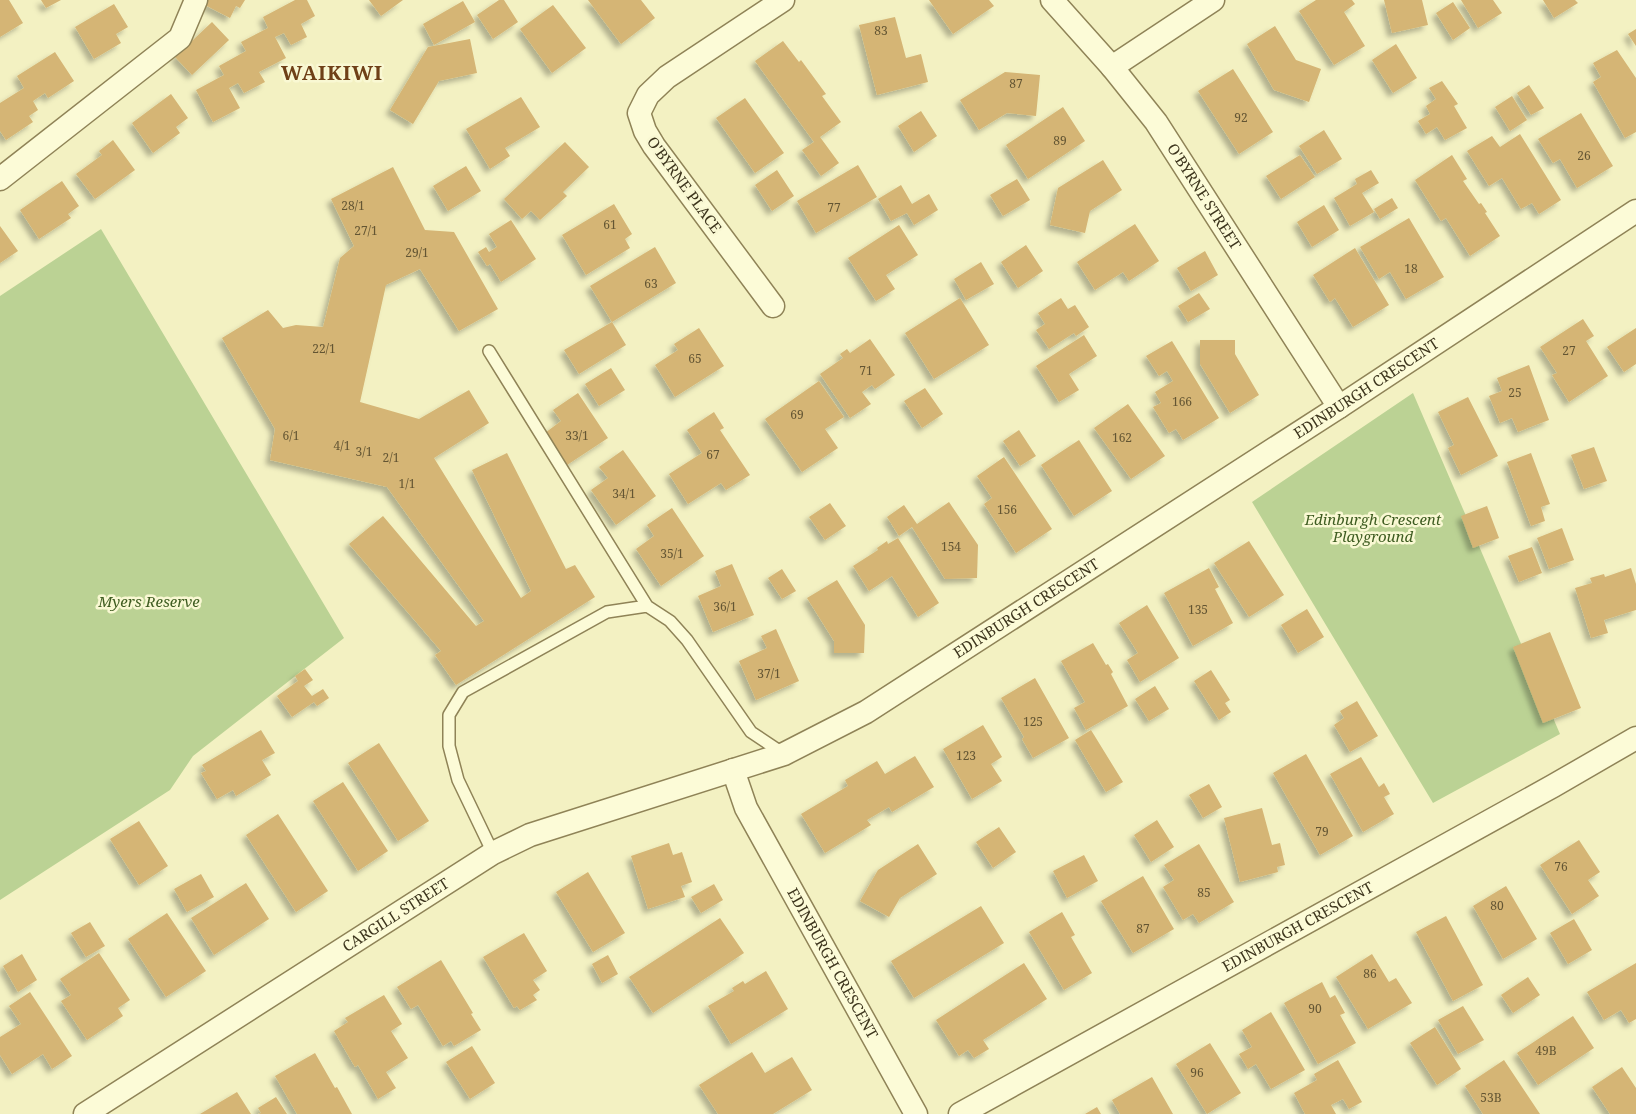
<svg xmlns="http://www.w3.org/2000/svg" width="1636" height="1114" viewBox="0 0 1636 1114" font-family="'Noto Serif',serif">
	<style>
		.green { fill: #bbd294 }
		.building { fill: #d5b574; filter: url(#shadow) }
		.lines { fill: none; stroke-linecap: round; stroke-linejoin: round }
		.lane-casing { stroke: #8f8357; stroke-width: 14 }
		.street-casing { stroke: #8f8357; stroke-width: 25 }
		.lane { stroke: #fcfbd7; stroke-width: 11 }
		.street { stroke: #fcfbd7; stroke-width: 22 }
		.labels { text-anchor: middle; stroke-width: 5; stroke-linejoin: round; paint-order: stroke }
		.number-label { font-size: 12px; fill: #635533 }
		.street-label { font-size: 15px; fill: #3d351d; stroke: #f9f8d3 }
		.park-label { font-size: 15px; font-style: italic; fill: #3e5c21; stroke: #f9f8d3 }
		.district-label { font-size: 20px; font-weight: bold; letter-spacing: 1px; fill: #6f4017; stroke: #f9f8d3 }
	</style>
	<defs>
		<filter id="shadow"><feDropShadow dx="-4.5" dy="4.5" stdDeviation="2.5" flood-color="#0004"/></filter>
	</defs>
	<rect width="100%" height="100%" fill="#f3f1c2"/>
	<path class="green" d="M101 229 344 638 193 756 170 790 0 900V296Z
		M1413 393 1560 734 1433 803 1252 502Z"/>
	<path class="building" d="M0 0H9L23 23 0 37Z
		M41 0H61L46 8Z
		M205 0H245L240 8 236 6 230 18 203 4Z
		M295 0H307L315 16 301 24 307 37 291 45 284 33 275 37 286 58 259 72 265 82 244 93 238 83 229 88 240 108 213 122 196 90 224 75 219 66 246 51 241 42 268 28 263 17Z
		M369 0H403L381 16Z
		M499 0H504L518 22 493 39 477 15Z
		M588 0H641L655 18 621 44Z
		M929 0H989L994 6 953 34Z
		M1316 0H1352L1355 4 1344 12 1365 46 1334 65 1299 11Z
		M1384 0H1422L1428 25 1392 33Z
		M1461 0H1493L1502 13 1478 28Z
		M1543 0H1575L1578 3 1554 18Z
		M463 1 475 22 434 45 423 24Z
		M1453 2 1470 28 1453 40 1436 13Z
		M114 4 128 27 116 34 121 43 94 59 75 27Z
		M553 5 586 48 552 73 520 29Z
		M895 17 906 58 921 54 928 82 877 95 859 25Z
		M212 22 229 40 192 75 175 57Z
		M1275 26 1296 60 1321 69 1309 102 1274 90 1247 44Z
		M1636 29V46L1628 34Z
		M470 39 477 73 439 81 413 124 390 110 428 47Z
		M783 41 799 62 801 60 826 94 822 96 841 122 820 137 839 163 821 176 802 150 814 142 755 61Z
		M1396 44 1417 78 1393 93 1372 60Z
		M1617 50 1636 78V132L1625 138 1593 82 1601 77 1593 63Z
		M55 52 74 81 48 98 45 93 33 101 38 110 29 116 33 122 6 140 0 131V103L24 88 17 76Z
		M1233 69 1273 132 1239 154 1198 91Z
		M1005 72 1040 75 1036 116 1007 113 979 130 960 100Z
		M1442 81 1458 104 1454 106 1467 128 1445 140 1437 127 1426 134 1418 121 1430 114 1426 106 1436 99 1429 88Z
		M1529 85 1544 108 1531 115 1517 93Z
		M171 94 188 118 176 127 180 133 153 153 132 123Z
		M1512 96 1527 120 1510 131 1495 107Z
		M521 97 540 127 505 148 510 156 490 169 466 129Z
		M745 98 784 153 755 173 716 118Z
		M1063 107 1085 141 1028 179 1006 145Z
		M921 111 937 136 914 152 898 126Z
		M1581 113 1613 166 1577 188 1560 159 1553 163 1538 139Z
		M1324 130 1342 159 1317 174 1299 146Z
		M1520 134 1561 200 1539 214 1532 203 1521 209 1502 178 1489 186 1467 151 1492 136 1500 147Z
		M113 140 135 170 95 199 76 174 102 155 99 151Z
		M565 142 589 167 563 192 567 196 540 220 531 211 522 219 504 199Z
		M1300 155 1315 177 1281 199 1266 176Z
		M1452 155 1467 179 1463 181 1479 204 1481 203 1487 212 1485 213 1500 236 1470 256 1446 218 1441 221 1415 180Z
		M1103 160 1122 190 1090 211 1085 233 1050 225 1058 188Z
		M858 165 877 197 816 233 797 201Z
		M466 166 481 191 448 211 433 186Z
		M393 167 425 230 454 232 498 309 459 331 420 269 386 285 360 402 419 419 469 390 489 423 434 458 521 598 531 591 472 470 507 453 566 569 575 565 595 597 456 685 435 655 441 651 349 544 383 516 476 626 484 621 387 487 270 460 275 429 222 338 268 310 283 328 296 325 323 327 340 258 354 246 331 199Z
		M777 170 794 196 772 211 755 185Z
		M1371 170 1379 183 1362 193 1374 212 1350 226 1334 198 1357 184 1355 179Z
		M1017 179 1030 200 1003 216 990 195Z
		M62 181 79 206 68 214 71 218 39 239 20 210Z
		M901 185 912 204 929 194 938 210 914 225 907 213 891 221 878 199Z
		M1392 198 1398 208 1380 219 1374 209Z
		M614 204 632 234 625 239 630 248 586 275 562 235Z
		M1324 205 1339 230 1312 247 1297 222Z
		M1409 218 1444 277 1406 299 1390 272 1379 279 1360 247Z
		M511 220 536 259 501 282 490 264 487 266 478 252 486 247 489 252 497 247 489 234Z
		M1135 224 1159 261 1129 281 1123 272 1095 290 1077 262Z
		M899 225 918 255 886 275 895 289 876 301 848 258Z
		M0 226 18 251 0 263Z
		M1026 245 1043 271 1018 288 1001 262Z
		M655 247 676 283 612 322 626 345 579 374 564 350 612 322 590 286Z
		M1355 248 1389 305 1353 327 1335 298 1330 302 1313 275Z
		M1205 251 1218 275 1191 291 1177 268Z
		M981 262 994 284 966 300 954 279Z
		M1199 293 1210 309 1188 322 1178 306Z
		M960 298 989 345 934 379 905 333Z
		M1061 298 1068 309 1075 305 1089 327 1076 336 1074 333 1049 349 1036 330 1045 324 1038 313Z
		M1583 319 1594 336 1586 341 1608 376 1569 402 1552 375 1557 373 1540 347Z
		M699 328 724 366 675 397 655 365 678 350 674 344Z
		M1636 328V364L1624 372 1607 347Z
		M1084 335 1097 356 1069 374 1079 390 1059 402 1036 366Z
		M870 339 895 375 875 389 872 385 862 392 871 404 850 418 820 374 843 358 840 354 847 349 850 353Z
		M1200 340H1235V354L1259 395 1230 413 1200 364Z
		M1172 341 1219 418 1183 440 1176 429 1169 433 1153 407 1161 403 1155 392 1173 381 1167 371 1159 376 1146 356Z
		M1529 365 1549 420 1518 432 1512 418 1500 423 1489 396 1502 391 1497 378Z
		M611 368 625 390 599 406 585 384Z
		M819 381 844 417 825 429 838 448 802 472 765 419Z
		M925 388 943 414 922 428 904 401Z
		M578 393 608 438 567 465 545 433 561 421 553 410Z
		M1468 397 1498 456 1461 475 1448 448 1454 445 1438 412Z
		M1128 404 1165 456 1131 479 1094 428Z
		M714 412 724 428 720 430 750 475 726 490 721 483 688 504 669 474 702 453 687 430Z
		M1019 430 1036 456 1020 466 1003 441Z
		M1079 440 1112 491 1074 516 1041 465Z
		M1594 447 1607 481 1584 489 1571 455Z
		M623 450 656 496 616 525 591 490 608 478 599 467Z
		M1531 453 1550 504 1541 507 1545 521 1531 526 1507 462Z
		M1004 457 1052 529 1016 553 984 504 992 498 977 476Z
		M949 502 978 545 977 578 945 579 912 527 899 536 887 517 904 505 917 524Z
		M830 503 846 526 825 540 809 517Z
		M1487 506 1499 538 1473 548 1461 516Z
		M672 508 704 556 661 586 636 549 654 536 647 525Z
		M1562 528 1574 560 1549 569 1537 538Z
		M898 538 939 603 918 617 892 576 869 591 853 566 878 550 877 548 887 541 888 544Z
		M1249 541 1284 595 1249 617 1214 563Z
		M1532 547 1542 573 1519 582 1508 556Z
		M732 564 754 615 713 632 698 596 721 586 715 571Z
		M1209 568 1219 587 1215 589 1233 623 1193 646 1164 593Z
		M1631 568 1636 584V610L1604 620 1608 633 1591 638 1575 588 1592 583 1590 578 1604 574 1605 577Z
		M782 569 796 591 782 599 768 578Z
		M837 580 865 625 864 653H834V641L807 598Z
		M1147 605 1179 658 1140 682 1127 660 1138 653 1119 623Z
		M1307 609 1324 637 1298 653 1281 625Z
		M776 629 799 681 756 700 739 661 767 648 761 636Z
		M1550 632 1581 708 1543 723 1513 647Z
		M1093 643 1106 665 1108 664 1113 672 1111 674 1128 706 1086 730 1074 708 1085 702 1061 661Z
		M305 669 313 680 304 686 312 696 323 689 329 698 317 706 314 702 292 717 277 696 298 681 295 676Z
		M1211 670 1230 700 1225 703 1231 712 1219 720 1194 681Z
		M1035 678 1069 738 1033 758 1022 739 1024 737 1001 698Z
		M1155 686 1169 709 1149 721 1135 699Z
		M1357 701 1378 736 1350 752 1334 725 1344 718 1340 711Z
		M983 725 1002 757 991 764 1002 781 972 799 943 749Z
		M261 730 275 753 262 760 271 775 236 796 233 790 217 799 201 773 206 771 202 765Z
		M1091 730 1123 782 1106 792 1075 740Z
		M379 743 429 821 398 841 348 763Z
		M1306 754 1353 836 1320 855 1273 773Z
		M915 756 934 787 892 812 889 807 867 820 871 825 825 853 801 814 848 786 845 780 877 761 885 774Z
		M1361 757 1379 787 1384 783 1390 794 1384 797 1394 814 1363 832 1330 774Z
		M343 782 388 851 358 871 313 801Z
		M1209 784 1222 807 1203 818 1189 795Z
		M1262 808 1272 845 1280 843 1285 865 1277 867 1278 872 1240 882 1224 818Z
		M278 814 328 891 296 912 246 835Z
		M1157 820 1174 847 1151 862 1134 835Z
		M139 821 168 866 139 885 110 839Z
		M999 827 1016 852 993 868 976 842Z
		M1579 840 1600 872 1588 880 1599 896 1572 914 1540 865Z
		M669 843 673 855 682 852 692 882 681 886 685 897 648 909 631 856Z
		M918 844 937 874 900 898 889 917 860 901 878 870Z
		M1199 844 1234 902 1199 923 1193 914 1183 920 1163 887 1174 880 1164 865Z
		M1084 855 1098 881 1067 898 1053 871Z
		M588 872 625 933 593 952 556 892Z
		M201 874 214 897 187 912 174 889Z
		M1143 876 1174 929 1133 953 1101 901Z
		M246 883 269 919 214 955 191 918Z
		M714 884 723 900 701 913 691 897Z
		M1506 886 1537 939 1503 959 1473 906Z
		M981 906 1004 943 914 998 891 961Z
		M1062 912 1075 935 1071 937 1092 973 1064 990 1029 932Z
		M167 913 206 971 166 997 128 939Z
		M1446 916 1483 985 1453 1001 1416 932Z
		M720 918 744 953 653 1013 629 977Z
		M1574 919 1592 950 1568 964 1550 933Z
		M90 922 105 946 86 957 71 933Z
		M524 933 547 971 533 980 540 990 533 995 537 1000 520 1010 517 1006 514 1008 483 957Z
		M99 953 130 1000 118 1008 123 1016 87 1040 61 1001 71 995 60 979Z
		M22 954 37 980 18 992 3 966Z
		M1372 954 1389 982 1396 978 1412 1003 1368 1029 1336 977Z
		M608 955 618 974 602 983 592 964Z
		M441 960 473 1013 471 1014 481 1030 454 1046 451 1041 443 1046 418 1005 411 1009 397 987Z
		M1024 963 1047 999 983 1040 989 1049 974 1058 968 1050 959 1056 936 1020Z
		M1636 963V1019L1629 1023 1621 1010 1604 1020 1587 992Z
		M766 971 788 1009 731 1044 708 1006 734 991 732 988 743 981 745 984Z
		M1528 977 1540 995 1513 1013 1501 995Z
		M1322 982 1330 998 1335 995 1345 1013 1340 1015 1356 1043 1318 1064 1284 1003Z
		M30 992 72 1056 52 1069 43 1054 12 1074 0 1055V1037L21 1024 9 1006Z
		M384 995 402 1024 391 1031 408 1058 386 1072 396 1088 378 1099 358 1065 355 1067 334 1031 348 1022 345 1018Z
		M1463 1006 1484 1040 1458 1054 1438 1020Z
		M1271 1012 1305 1070 1271 1089 1256 1064 1248 1069 1239 1054 1252 1047 1242 1030Z
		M1573 1016 1594 1048 1538 1085 1517 1053Z
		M1435 1027 1461 1069 1437 1085 1410 1043Z
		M1210 1043 1241 1093 1207 1114 1176 1064Z
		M472 1046 495 1083 470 1099 446 1062Z
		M752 1052 765 1073 792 1057 812 1090 773 1114H718L699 1085Z
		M315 1053 335 1088 337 1087 352 1114H297L275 1076Z
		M1338 1060 1362 1102 1349 1109 1343 1099 1331 1105 1336 1114H1305L1294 1093 1317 1080 1314 1074Z
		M1504 1060 1540 1114H1483L1465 1086Z
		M1622 1067 1636 1088V1114H1610L1592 1087Z
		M1152 1077 1173 1114H1120L1112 1100Z
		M237 1092 251 1114H200Z
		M276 1097 287 1114H258L261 1113 258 1108Z
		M1097 1107 1101 1114H1085Z"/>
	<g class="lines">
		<g class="lane-casing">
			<path id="lane" d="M489 351 647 606
				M493 853 458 780 449 746V715L463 692 607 612 647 606 670 621 687 640 751 732 784 754"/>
		</g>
		<g class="street-casing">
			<g id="street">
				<path id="s1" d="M1052 0 1112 67 1156 122 1339 407"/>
				<path d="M1112 67 1213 0"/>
				<path d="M0 179 180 38 196 0"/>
				<path d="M773 306 654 146 645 131 639 113 648 95 667 77 783 0"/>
				<path id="s2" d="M733 770 746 808 916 1114"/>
				<path id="s3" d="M85 1114 493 853 530 835 784 754 866 712 1339 407 1636 211"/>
				<path id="s4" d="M960 1114 1553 786 1636 738"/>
			</g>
		</g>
		<use href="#lane" class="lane"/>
		<use href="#street" class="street"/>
	</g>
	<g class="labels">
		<g class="number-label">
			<text x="881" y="35">83</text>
			<text x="1016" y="88">87</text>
			<text x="1241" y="122">92</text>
			<text x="1060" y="145">89</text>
			<text x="1584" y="160">26</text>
			<text x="353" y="210">28/1</text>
			<text x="834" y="212">77</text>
			<text x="610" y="229">61</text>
			<text x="366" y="235">27/1</text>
			<text x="417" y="257">29/1</text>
			<text x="1411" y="273">18</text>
			<text x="651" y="288">63</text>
			<text x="324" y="353">22/1</text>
			<text x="1569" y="355">27</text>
			<text x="695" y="363">65</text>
			<text x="866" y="375">71</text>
			<text x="1515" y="397">25</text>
			<text x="1182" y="406">166</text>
			<text x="797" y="419">69</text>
			<text x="291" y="440">6/1</text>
			<text x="577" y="440">33/1</text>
			<text x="1122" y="442">162</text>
			<text x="342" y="450">4/1</text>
			<text x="364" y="456">3/1</text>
			<text x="713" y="459">67</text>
			<text x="391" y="462">2/1</text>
			<text x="407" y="488">1/1</text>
			<text x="624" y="498">34/1</text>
			<text x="1007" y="514">156</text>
			<text x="951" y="551">154</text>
			<text x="672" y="558">35/1</text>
			<text x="725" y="611">36/1</text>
			<text x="1198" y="614">135</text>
			<text x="769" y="678">37/1</text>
			<text x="1033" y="726">125</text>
			<text x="966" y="760">123</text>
			<text x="1322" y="836">79</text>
			<text x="1561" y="871">76</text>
			<text x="1204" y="897">85</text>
			<text x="1497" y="910">80</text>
			<text x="1143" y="933">87</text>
			<text x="1370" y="978">86</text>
			<text x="1315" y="1013">90</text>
			<text x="1546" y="1055">49B</text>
			<text x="1197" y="1077">96</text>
			<text x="1491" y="1102">53B</text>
		</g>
		<g class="street-label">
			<text transform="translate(684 185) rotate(54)" y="5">O'BYRNE PLACE</text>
			<text dy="5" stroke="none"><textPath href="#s1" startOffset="249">O'BYRNE STREET</textPath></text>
			<text dy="5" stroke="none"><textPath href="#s3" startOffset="1480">EDINBURGH CRESCENT</textPath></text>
			<text dy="5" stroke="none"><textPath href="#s3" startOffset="1075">EDINBURGH CRESCENT</textPath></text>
			<text dy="5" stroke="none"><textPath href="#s3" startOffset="369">CARGILL STREET</textPath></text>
			<text dy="5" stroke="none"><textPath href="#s4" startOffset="386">EDINBURGH CRESCENT</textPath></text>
			<text dy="5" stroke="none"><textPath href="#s2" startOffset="218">EDINBURGH CRESCENT</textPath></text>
		</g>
		<g class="park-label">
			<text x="1373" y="525">Edinburgh Crescent<tspan x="1373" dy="17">Playground</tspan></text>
			<text x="149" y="607">Myers Reserve</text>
		</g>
		<g class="district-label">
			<text x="332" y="80">WAIKIWI</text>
		</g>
	</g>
</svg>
